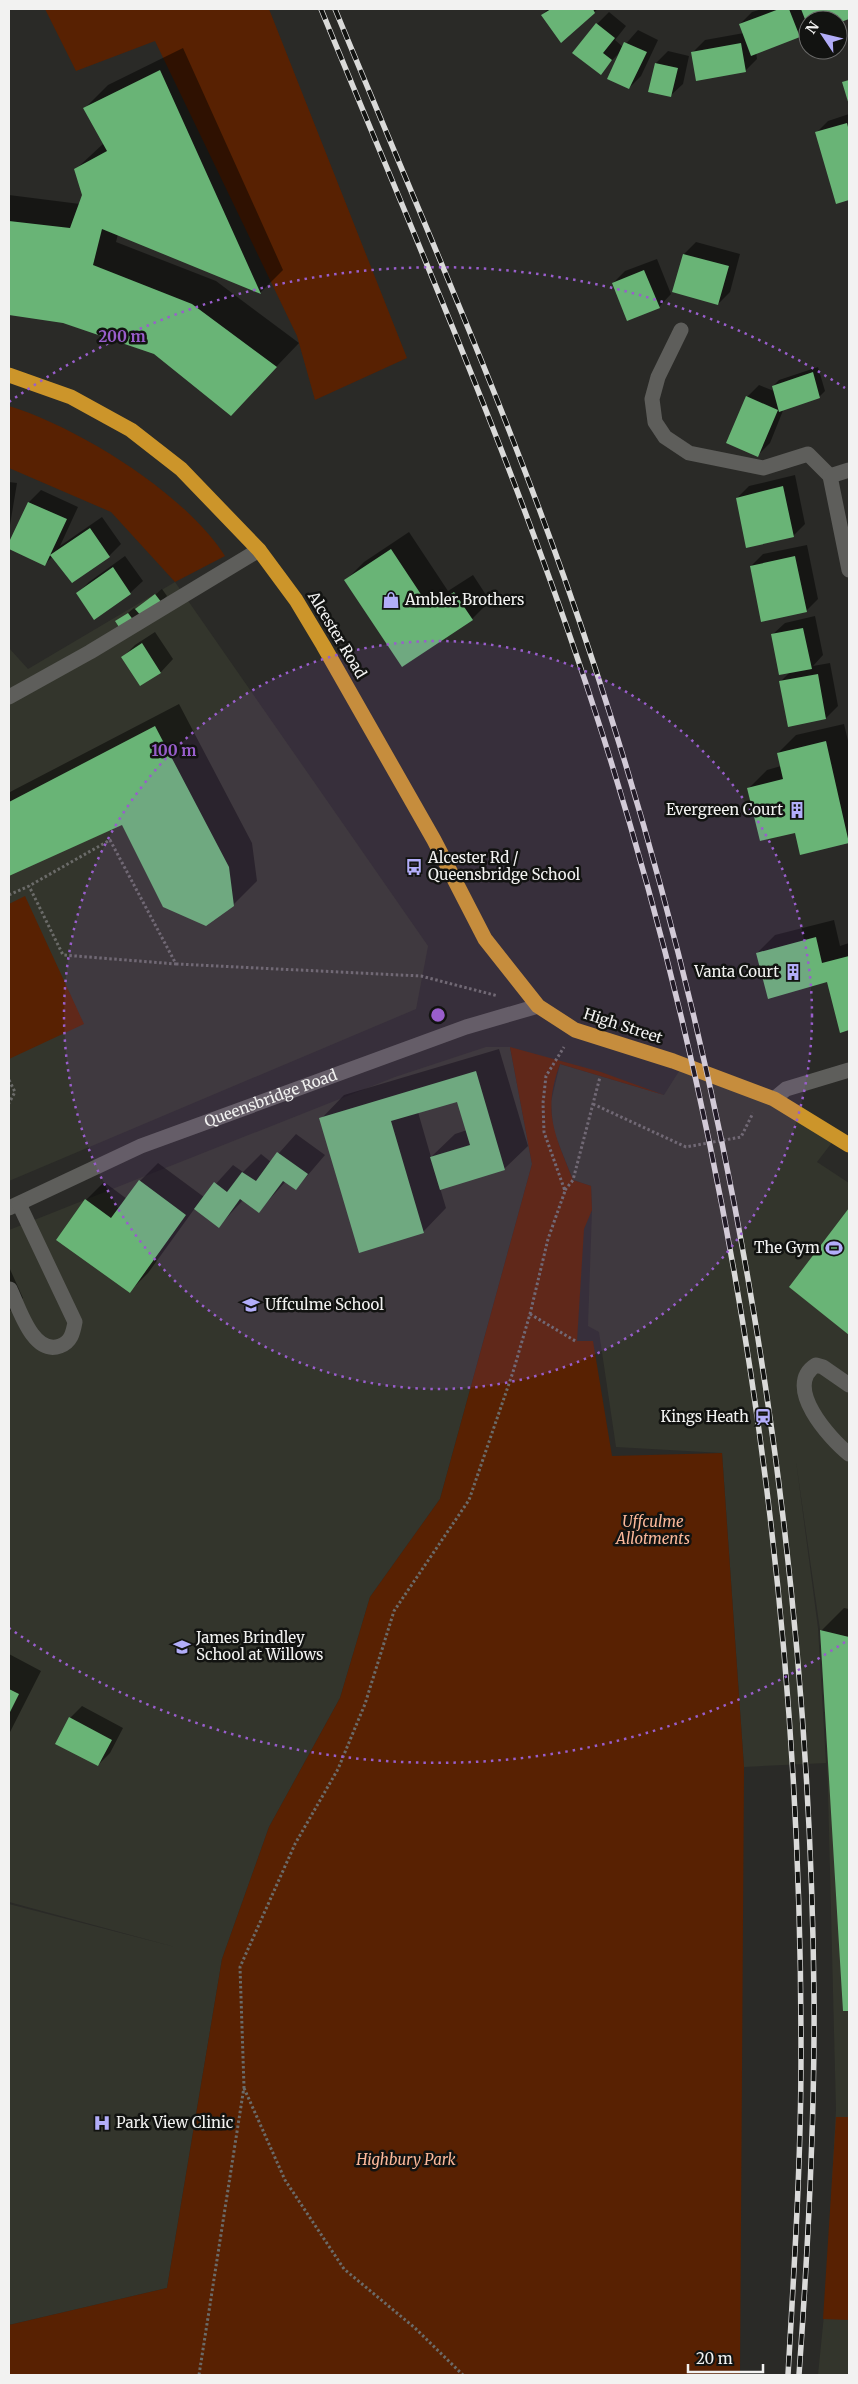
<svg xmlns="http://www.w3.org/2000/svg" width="858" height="2384" viewBox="0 0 858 2384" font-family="Merriweather,serif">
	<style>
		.built { fill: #33352c }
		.green { fill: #582102 }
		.shadow { fill: #0007; fill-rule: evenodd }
		.building { fill: #69b476 }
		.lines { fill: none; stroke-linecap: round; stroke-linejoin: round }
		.path { stroke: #6b6b69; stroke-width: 3; stroke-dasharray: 2.5 2.5; stroke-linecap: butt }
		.minor { stroke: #5e5e5b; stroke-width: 15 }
		.highway { stroke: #cc952a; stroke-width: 15 }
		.rail-casing { stroke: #dadad9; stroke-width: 5.5 }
		.rail { stroke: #121311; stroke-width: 4; stroke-dasharray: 11; stroke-linecap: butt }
		.ring { fill: none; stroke: #995ecc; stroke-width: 2.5; stroke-dasharray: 2.5 5 }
		.labels { text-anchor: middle; stroke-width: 5; stroke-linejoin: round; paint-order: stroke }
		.poi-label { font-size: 15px; fill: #f2f2f1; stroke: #121311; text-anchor: start }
		.street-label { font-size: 15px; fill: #f2f2f1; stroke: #121311 }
		.park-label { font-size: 15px; font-style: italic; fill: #fbb89a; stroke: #121311 }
		.centre { fill: #995ecc; stroke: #121311; stroke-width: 2.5 }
		.ring-label { font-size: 15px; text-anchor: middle; font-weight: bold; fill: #995ecc; stroke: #121311; stroke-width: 5; stroke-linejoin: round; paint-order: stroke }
	</style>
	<rect width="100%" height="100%" fill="#2a2a27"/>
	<path class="built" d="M175 582 428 946 416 1009 9 1181V648L28 669Z
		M486 1047H510L532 1164 440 1499 370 1597 340 1698 269 1827 222 1959 167 2288 9 2325V1904L175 1947 9 1902V1230L395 1077Z
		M560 1064 664 1095 683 1065 837 1136 817 1162 849 1183V2375H818L825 2305 836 2110 827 1752 820 1630 796 1461 818 1628 826 1763 744 1767 722 1453 616 1447 599 1332 588 1326 592 1210 591 1186 573 1180 553 1130 551 1102Z"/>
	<path class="green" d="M45 9H269L407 358 315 400 297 336 155 41 76 71Z
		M9 406C78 427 186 494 225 556L175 582 111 512 9 468Z
		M25 896 84 1024 9 1059V904Z
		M510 1047 601 1072 664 1095 560 1064C542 1113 555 1134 573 1180L591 1186 592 1210 584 1229 577 1341H593L612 1456 722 1453 744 1767 740 2375H9V2325L167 2288 222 1959 269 1827 340 1698 370 1597 440 1499 532 1164Z
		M836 2117H849V2320L823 2319Z"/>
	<path class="shadow" d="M548 9H598L594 12 542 15Z
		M762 9H849V18L838 22V20H808V27L799 36 756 52 757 59 745 71 693 52 705 40 744 33 740 24 752 12Z
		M609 12 626 26 615 40 623 47 638 30 658 40 641 76 629 88 620 52 600 73 597 24Z
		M183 48 283 270 260 293 118 234 116 242 216 281 299 343 231 414 154 353 64 322 9 314V195L80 204 83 195 76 169 104 143 85 108 108 85Z
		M668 51 689 56 683 84 670 96 656 63Z
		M849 114V199L837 202 816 133 828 121Z
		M696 242 740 254 730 292 718 304 684 254Z
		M657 259 671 294 659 307 613 283 625 271Z
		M818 367 825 391 819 397 784 408 770 443 758 455 747 397 759 385 774 391 773 386 779 380Z
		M795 475 805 524 793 536 737 498 749 486Z
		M9 482 17 483 9 531Z
		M41 490 78 507 60 546 102 517 121 544 109 556H53L45 564 9 548 29 502Z
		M409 532 448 591 473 575 490 601 472 619 403 666 346 580 364 562Z
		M807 545 818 599 806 611 751 566 763 554Z
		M125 556 143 581 130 593 94 618 77 594 89 582Z
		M162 589 167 596 161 602 133 620 117 622 134 608 136 610Z
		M815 616 823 655 813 666 830 663 838 706 826 718 780 682 790 672 772 635 785 623Z
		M155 632 173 659 161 672 141 684 123 657 135 645Z
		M179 704 252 843 257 881 233 905 123 824 9 875V790L10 792Z
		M844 724 849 745V842L801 853 796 832 749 788 767 770 781 766 778 753 796 735Z
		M834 920 840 946 849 943V1029L841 1031 828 980 757 953 775 935Z
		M499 1049 528 1146 504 1169 440 1188 446 1208 423 1232 321 1119 344 1095ZM458 1100 467 1130 455 1134 431 1157 418 1112Z
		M296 1134 325 1155 296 1189 286 1181 259 1211 243 1200 219 1226 195 1208 148 1273 130 1291 86 1200 104 1182 127 1199 140 1181 158 1163 204 1197 233 1165 243 1172 261 1154 271 1162Z
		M849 1210V1333L791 1287Z
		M9 1267 23 1298 9 1312Z
		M844 1608 849 1609V2010H844L821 1631Z
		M9 1654 41 1671 9 1734Z
		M82 1706 123 1728 110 1753 98 1765 70 1718Z"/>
	<path class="building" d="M551 9H593L595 13 561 43 541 15Z
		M779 9H789L800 37 751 56 739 24Z
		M801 9H849V19L838 23V20H808V27Z
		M596 23 615 38 603 53 612 60 601 75 572 53Z
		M624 42 647 52 629 89 607 79Z
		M741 43 746 72 696 81 691 52Z
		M655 63 678 68 671 97 648 92Z
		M160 70 261 294 102 229 93 265 192 304 277 367 231 416 154 354 63 323 9 315V221L70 228 82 195 74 169 107 151 83 108Z
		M849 80V105L842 82Z
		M847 123 849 131V200L836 204 815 132Z
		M683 254 729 266 718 305 672 292Z
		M644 270 660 308 627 321 612 283Z
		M813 372 820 398 779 412 772 386Z
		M746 396 778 410 758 457 726 443Z
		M783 486 794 537 746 548 736 498Z
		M28 502 67 519 45 566 9 549V542Z
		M90 528 110 557 72 583 50 555Z
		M391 549 430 608 454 592 473 620 402 667 344 580Z
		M795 556 807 612 761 622 750 566Z
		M113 567 131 594 94 620 76 593Z
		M155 594 162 603 142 617 135 609Z
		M128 613 134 621 121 630 115 621Z
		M803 628 812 669 779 675 771 634Z
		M142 643 161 673 140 686 121 657Z
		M818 674 826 719 788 727 779 681Z
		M155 726 229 867 234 906 206 926 163 907 122 825 9 876V802Z
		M826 741 849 843 800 855 795 833 760 841 747 788 783 779 777 753Z
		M816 937 822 963 849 956V1030L840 1033 827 982 768 999 756 953Z
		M476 1071 505 1170 440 1190 430 1157 470 1145 457 1102 391 1121 424 1233 359 1253 319 1118Z
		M277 1152 308 1174 296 1190 283 1181 259 1213 240 1199 219 1228 194 1209 214 1182 227 1192 242 1172 256 1181Z
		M139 1180 186 1215 130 1293 56 1240 85 1199 111 1218Z
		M849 1208V1335L789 1287Z
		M820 1630 849 1637V2011H843Z
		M9 1689 19 1694 9 1714Z
		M69 1717 112 1740 98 1766 55 1744Z"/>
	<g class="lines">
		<path class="path" d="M9 895 29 886 110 840 176 964 63 955 29 886
			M176 964 421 976 498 996
			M9 1080 15 1092 9 1103
			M593 1104 686 1147 741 1137 753 1113
			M565 1190 573 1180 600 1077
			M530 1314 577 1342
			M244 2088 285 2180 344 2269 415 2328 463 2375
			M199 2375 244 2087 240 1967 295 1844 338 1769 365 1704 394 1611 469 1500 513 1372 530 1314 548 1239 565 1191 544 1132 543 1103 546 1076 564 1047"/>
		<g class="minor">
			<path d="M681 330 658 377 652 399 655 422 665 437 689 453 763 468 808 454 830 476"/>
			<path d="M849 470 830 476 849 570"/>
			<path d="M9 697 90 652 259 550"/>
			<path d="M774 1099 786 1089 849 1070"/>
			<path id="s1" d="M9 1208 141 1146 466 1027 538 1006"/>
			<path d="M10 1289C19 1308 33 1356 60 1346 71 1342 73 1333 75 1322L19 1204"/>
			<path d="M849 1385 823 1367 816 1365C782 1386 830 1439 849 1454"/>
		</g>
		<path class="highway" d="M9 375 71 397 131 430 181 469 259 550 296 600 323 645 434 840 485 939 538 1006 575 1030 673 1061 774 1099 849 1145"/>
		<g class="rail-casing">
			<path id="rail" d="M321 9C416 240 516 468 593 705 735 1139 802 1600 801 2057 801 2163 794 2269 788 2375
				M335 9C413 198 496 385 564 577 725 1031 809 1514 814 1996 815 2122 808 2249 799 2375"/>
		</g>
		<use href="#rail" class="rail"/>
	</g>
	<circle cx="438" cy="1015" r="374" fill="#995ecc" fill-opacity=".12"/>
	<g class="ring">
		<circle cx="438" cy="1015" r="374"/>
		<path d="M845 1642A748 748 0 0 1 9 1628M9 402A748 748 0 0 1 845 388"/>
	</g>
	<defs>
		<g id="shop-bare" transform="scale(1.35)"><path d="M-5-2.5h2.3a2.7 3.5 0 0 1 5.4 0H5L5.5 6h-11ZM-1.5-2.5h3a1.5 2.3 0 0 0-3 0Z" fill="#b2adf9" stroke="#121311" stroke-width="2.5" paint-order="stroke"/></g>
		<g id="building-bare" transform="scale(1.35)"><path d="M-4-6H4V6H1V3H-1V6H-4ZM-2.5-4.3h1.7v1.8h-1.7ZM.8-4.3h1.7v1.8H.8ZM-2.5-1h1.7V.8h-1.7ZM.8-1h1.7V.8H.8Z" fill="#b2adf9" stroke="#121311" stroke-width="2.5" paint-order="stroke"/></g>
		<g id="bus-bare" transform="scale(1.35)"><path d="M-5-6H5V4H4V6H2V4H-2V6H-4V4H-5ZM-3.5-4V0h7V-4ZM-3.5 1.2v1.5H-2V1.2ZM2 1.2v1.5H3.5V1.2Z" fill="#b2adf9" stroke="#121311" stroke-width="2.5" paint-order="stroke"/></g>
		<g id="stadium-bare" transform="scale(1.35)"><path d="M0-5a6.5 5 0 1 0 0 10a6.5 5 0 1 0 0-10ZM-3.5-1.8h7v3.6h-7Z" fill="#b2adf9" stroke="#121311" stroke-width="2.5" paint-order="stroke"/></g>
		<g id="school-bare" transform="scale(1.35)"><path d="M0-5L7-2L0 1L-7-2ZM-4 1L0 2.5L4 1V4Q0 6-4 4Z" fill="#b2adf9" stroke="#121311" stroke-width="2.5" paint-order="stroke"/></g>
		<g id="station-bare" transform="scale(1.35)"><path d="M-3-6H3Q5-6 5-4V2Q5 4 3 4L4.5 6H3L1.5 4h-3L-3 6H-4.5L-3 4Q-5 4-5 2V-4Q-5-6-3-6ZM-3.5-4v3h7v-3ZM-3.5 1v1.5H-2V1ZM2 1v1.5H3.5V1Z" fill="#b2adf9" stroke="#121311" stroke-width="2.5" paint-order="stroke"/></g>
		<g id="hospital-bare" transform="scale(1.35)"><path d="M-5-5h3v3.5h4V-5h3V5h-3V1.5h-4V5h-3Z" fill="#b2adf9" stroke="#121311" stroke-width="2.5" paint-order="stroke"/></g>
	</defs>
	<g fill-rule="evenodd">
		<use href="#shop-bare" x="391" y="600"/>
		<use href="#building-bare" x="797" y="810"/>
		<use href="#bus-bare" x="414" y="867"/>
		<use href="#building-bare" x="793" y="972"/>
		<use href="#stadium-bare" x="834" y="1248"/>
		<use href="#school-bare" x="251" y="1305"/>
		<use href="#station-bare" x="763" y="1417"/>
		<use href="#school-bare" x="182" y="1647"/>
		<use href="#hospital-bare" x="102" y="2123"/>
	</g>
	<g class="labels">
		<g class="poi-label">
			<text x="405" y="605">Ambler Brothers</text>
			<text x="783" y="815" text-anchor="end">Evergreen Court</text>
			<text x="428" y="863">Alcester Rd /<tspan x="428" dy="17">Queensbridge School</tspan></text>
			<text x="779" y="977" text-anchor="end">Vanta Court</text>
			<text x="820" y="1253" text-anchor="end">The Gym</text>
			<text x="265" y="1310">Uffculme School</text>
			<text x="749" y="1422" text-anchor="end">Kings Heath</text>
			<text x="196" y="1643">James Brindley<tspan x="196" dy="17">School at Willows</tspan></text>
			<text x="116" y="2128">Park View Clinic</text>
		</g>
		<g class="street-label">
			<text transform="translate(337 635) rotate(59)" y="5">Alcester Road</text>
			<text transform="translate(623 1026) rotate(18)" y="5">High Street</text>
			<text dy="5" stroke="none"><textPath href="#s1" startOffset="284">Queensbridge Road</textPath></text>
		</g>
		<g class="park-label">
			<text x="653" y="1527">Uffculme<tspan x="653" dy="17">Allotments</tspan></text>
			<text x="406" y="2165">Highbury Park</text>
		</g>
	</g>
	<circle cx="438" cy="1015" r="8" class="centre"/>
	<g class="ring-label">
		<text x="122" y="342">200 m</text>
		<text x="174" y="756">100 m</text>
	</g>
	<rect width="858" height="2384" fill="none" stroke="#f2f2f1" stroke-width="20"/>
	<g transform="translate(823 35) rotate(305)"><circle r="24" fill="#121311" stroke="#6c6c6b"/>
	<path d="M0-4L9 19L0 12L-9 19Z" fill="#b2adf9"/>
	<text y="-8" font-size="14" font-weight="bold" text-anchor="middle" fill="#f2f2f1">N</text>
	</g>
	<path d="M688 2364v8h75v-8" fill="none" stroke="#f2f2f1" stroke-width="2.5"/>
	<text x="696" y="2364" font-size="15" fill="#f2f2f1" stroke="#121311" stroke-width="4" paint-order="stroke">20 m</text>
</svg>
